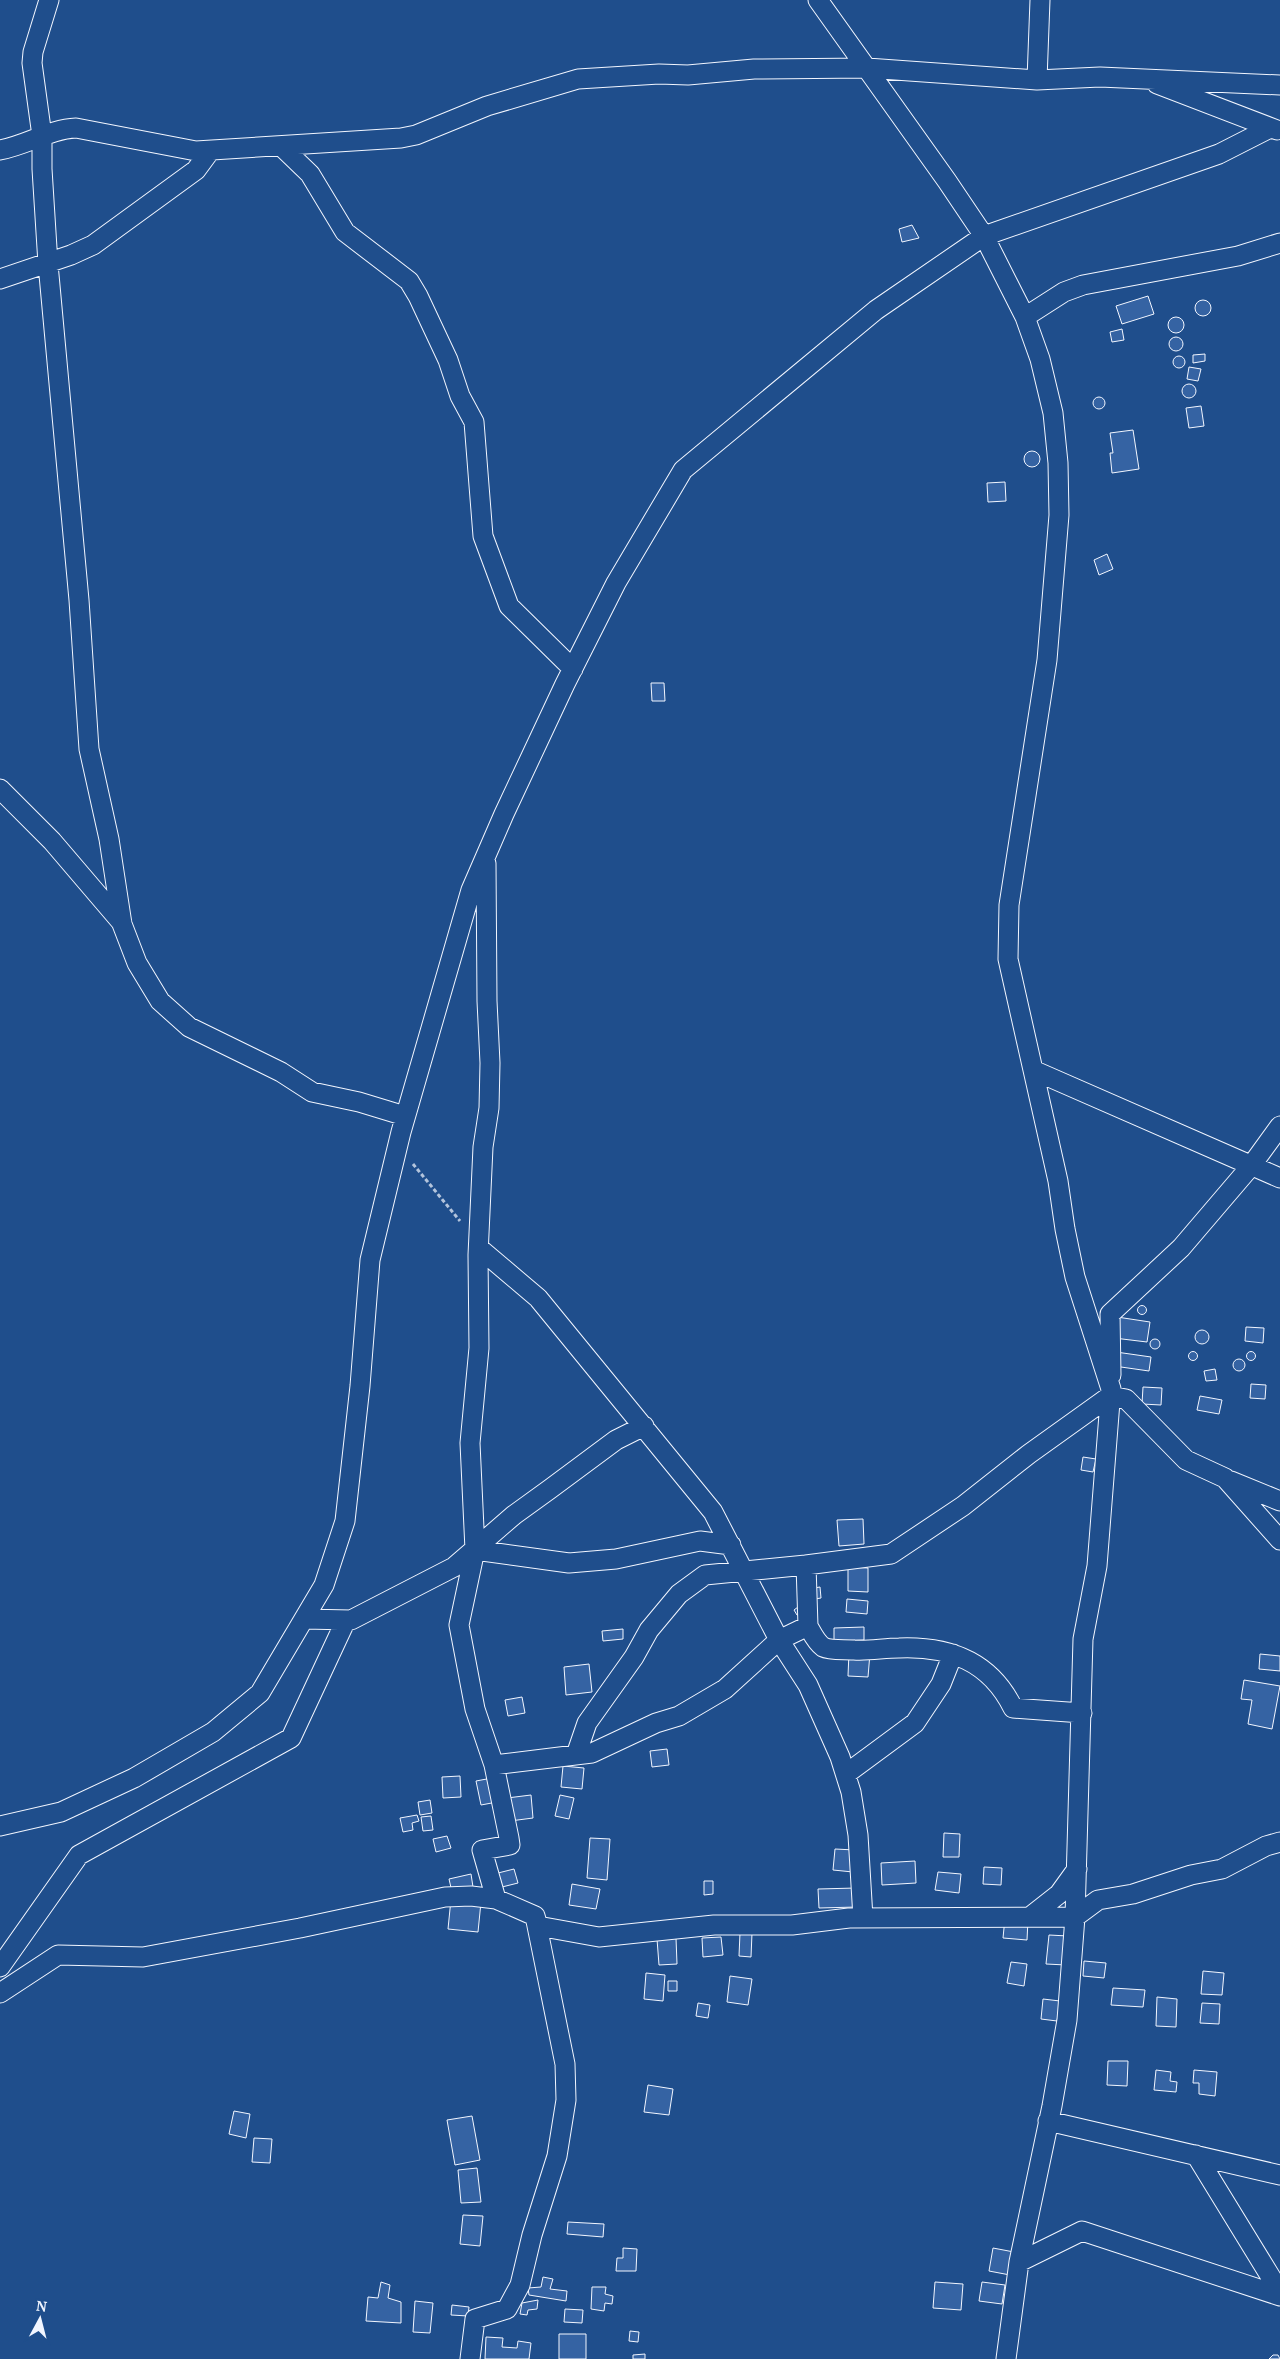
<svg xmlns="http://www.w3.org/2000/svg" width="1280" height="2359" viewBox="0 0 1280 2359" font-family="'PT Serif',serif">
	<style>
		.building { fill: #3563a3; stroke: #f2f6ff }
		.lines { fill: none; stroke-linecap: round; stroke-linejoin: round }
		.street-casing { stroke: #f2f6ff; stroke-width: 21 }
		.path { stroke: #b3c4dc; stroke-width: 3; stroke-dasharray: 4 2.5; stroke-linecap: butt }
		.street { stroke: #1f4e8c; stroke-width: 19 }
	</style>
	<rect width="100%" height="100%" fill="#1f4e8c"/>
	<path class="building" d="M912 225 919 238 902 242 899 229Z
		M1148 296 1154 314 1122 324 1116 306Z
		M1195 308a8 8 0 1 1 16 0a8 8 0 1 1-16 0Z
		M1168 325a8 8 0 1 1 16 0a8 8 0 1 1-16 0Z
		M1122 329 1124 340 1112 342 1110 332Z
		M1169 344a7 7 0 1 1 14 0a7 7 0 1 1-14 0Z
		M1205 354V361L1193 363V355Z
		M1173 362a6 6 0 1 1 12 0a6 6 0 1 1-12 0Z
		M1189 367 1201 369 1198 381 1187 379Z
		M1182 391a7 7 0 1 1 14 0a7 7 0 1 1-14 0Z
		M1093 403a6 6 0 1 1 12 0a6 6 0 1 1-12 0Z
		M1201 406 1204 426 1189 428 1186 408Z
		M1133 430 1139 469 1112 473 1110 453H1113L1110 433Z
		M1024 459a8 8 0 1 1 16 0a8 8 0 1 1-16 0Z
		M1005 482 1006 501 988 502 987 483Z
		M1107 554 1113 569 1099 575 1094 560Z
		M651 683H664L665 701H652Z
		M1137.5 1310a4.5 4.5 0 1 1 9 0a4.5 4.5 0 1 1-9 0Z
		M1117 1317 1150 1322 1147 1342 1114 1338Z
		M1246 1327 1264 1328 1263 1343 1245 1341Z
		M1195 1337a7 7 0 1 1 14 0a7 7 0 1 1-14 0Z
		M1150 1344a5 5 0 1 1 10 0a5 5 0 1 1-10 0Z
		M1246.5 1356a4.5 4.5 0 1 1 9 0a4.5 4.5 0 1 1-9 0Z
		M1188.5 1356a4.5 4.5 0 1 1 9 0a4.5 4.5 0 1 1-9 0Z
		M1116 1352 1151 1357 1149 1371 1114 1366Z
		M1233 1365a6 6 0 1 1 12 0a6 6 0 1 1-12 0Z
		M1215 1369 1217 1380 1206 1381 1204 1371Z
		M1251 1384 1266 1385 1265 1399 1250 1398Z
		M1143 1387 1162 1388 1161 1405 1142 1404Z
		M1200 1396 1222 1400 1219 1414 1197 1410Z
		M1083 1457 1096 1459 1093 1472 1081 1470Z
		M863 1519 864 1544 839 1546 837 1520Z
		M848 1567 868 1568V1592L848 1591Z
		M820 1587 821 1598 815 1599 814 1588Z
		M847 1599 868 1601 867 1614 846 1612Z
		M798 1607 800 1615H797L794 1610Z
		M864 1627V1640L834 1641V1628Z
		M623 1629V1639L603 1641 602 1631Z
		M849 1652 870 1653 868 1677 848 1676Z
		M1260 1654 1280 1656V1671L1259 1669Z
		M589 1664 592 1692 566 1695 564 1667Z
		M1244 1680 1280 1686 1272 1729 1248 1724 1252 1700 1241 1699Z
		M522 1697 525 1713 508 1716 505 1700Z
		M667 1749 669 1765 652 1767 650 1751Z
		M563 1766 584 1768 582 1789 561 1787Z
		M460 1776 461 1797 443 1798 442 1777Z
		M492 1778 497 1802 481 1805 476 1781Z
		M531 1795 533 1818 510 1821 507 1798Z
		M560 1795 574 1798 569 1819 555 1816Z
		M430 1800 432 1813 420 1815 418 1802Z
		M417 1815 419 1821 412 1823 413 1830 403 1832 400 1818Z
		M431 1816 433 1830 423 1831 421 1817Z
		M944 1833 960 1834 959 1857H943Z
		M447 1836 451 1848 436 1852 433 1839Z
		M590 1838 610 1839 607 1880 587 1878Z
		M835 1849 855 1850 853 1872 833 1870Z
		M915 1861 916 1883 882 1885 881 1863Z
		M984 1867 1002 1868 1001 1885 983 1884Z
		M514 1869 518 1883 502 1887 498 1873Z
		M938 1872 961 1874 959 1893 935 1890Z
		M471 1874 473 1887 452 1892 449 1879Z
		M704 1881H713V1894L704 1895Z
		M572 1884 600 1889 596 1909 569 1905Z
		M856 1888 857 1907 819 1908 818 1889Z
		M451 1899 481 1902 478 1932 448 1929Z
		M1005 1918 1028 1920 1027 1940 1003 1938Z
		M740 1933H752L751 1957 739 1956Z
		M1049 1935 1068 1936 1066 1965 1046 1964Z
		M721 1937 723 1955 703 1957 702 1938Z
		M676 1938 677 1964 659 1965 657 1939Z
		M1084 1961 1106 1963 1104 1978 1083 1976Z
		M1011 1962 1027 1964 1024 1986 1007 1983Z
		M1203 1971 1224 1973 1222 1995 1201 1994Z
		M646 1973 665 1975 663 2001 644 1999Z
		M730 1976 752 1979 748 2005 727 2002Z
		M668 1981H677V1991H668Z
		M1113 1988 1145 1990 1143 2007 1111 2005Z
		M1157 1997 1177 1999 1176 2027 1156 2026Z
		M1043 1999 1060 2001 1057 2021 1041 2019Z
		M698 2003 710 2005 708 2018 696 2016Z
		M1202 2003 1220 2004 1219 2024 1200 2023Z
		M1108 2061H1128L1127 2086 1107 2085Z
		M1156 2070 1171 2072 1170 2081 1177 2082 1176 2092 1154 2090Z
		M1194 2070 1217 2072 1215 2096 1199 2094V2083H1193Z
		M648 2085 673 2089 669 2115 644 2112Z
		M234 2111 250 2114 246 2138 229 2134Z
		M472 2116 480 2160 455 2165 447 2120Z
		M254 2138 272 2139 270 2163 252 2162Z
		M477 2168 481 2202 461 2203 458 2170Z
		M463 2215 483 2216 480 2246 460 2244Z
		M568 2222 604 2224 603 2237 567 2234Z
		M623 2248 637 2249 636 2271H616L617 2258H623Z
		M993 2248 1014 2252 1010 2275 989 2271Z
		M543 2277 553 2279 550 2289 567 2291 566 2301 529 2295 528 2288 541 2287Z
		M381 2282 390 2285 388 2298 401 2302V2323L366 2321 368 2297 378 2298Z
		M935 2282 963 2284 961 2310 933 2308Z
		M982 2282 1005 2285 1002 2304 979 2301Z
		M592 2287H606L605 2294 613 2296 612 2304 605 2303 604 2311 591 2309Z
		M538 2300 537 2309 528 2310 527 2315 520 2314 522 2303Z
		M415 2301 433 2303 430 2333 413 2332Z
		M452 2305 469 2307 468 2316 451 2315Z
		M565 2309 583 2310 582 2323 564 2322Z
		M630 2331 639 2332 638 2342 629 2341Z
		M559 2334H586V2359H559Z
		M486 2337 503 2338 502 2347 517 2348 518 2341 531 2343 529 2359H485Z
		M645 2354V2359H633V2355Z
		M1273 2355H1278L1280 2359H1269Z"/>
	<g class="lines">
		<g class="street-casing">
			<path id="street" d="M49 0 33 52 32 63 42 136V169L48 264 79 600 89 749 109 839 122 924 137 963 160 1001 189 1027 281 1072 312 1092 359 1102 405 1116
				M818 0 947 181 984 236 1025 317 1040 359 1053 413 1058 463 1059 515 1047 660 1009 905 1008 959 1058 1181 1065 1229 1075 1277 1111 1389 1097 1566 1083 1639 1075 1917 1067 2020 1052 2106 1019 2262 1006 2359
				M1037 80 1040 0
				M1157 84 1277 130
				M281 146 310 174 345 232 409 281 418 296 448 360 460 396 474 422 483 536 509 606 573 669
				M0 150C27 145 50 129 76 128L196 151 401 138 416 135 487 106 578 79 659 74 688 75 754 69 867 68 1037 80 1100 77 1280 85
				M0 279 71 255 93 245 196 170 210 151
				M1025 317 1064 292 1083 285 1238 256 1280 243
				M0 789 52 841 122 923
				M486 863 487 1001 490 1063 489 1108 483 1147 478 1255 479 1348 470 1443 475 1550 459 1625 475 1709 494 1765 509 1838 510 1845 482 1850 496 1899
				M1033 1070 1280 1178
				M479 1248 538 1298 713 1512 779 1640 808 1685 840 1757 851 1792 858 1835 863 1918
				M1111 1375 1110 1314 1181 1248 1251 1166 1280 1126
				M1231 1481 1280 1501
				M475 1550 569 1563 616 1559 700 1541 731 1545
				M304 1619 351 1620 454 1567 514 1515 550 1489 616 1440 644 1426
				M808 1626C812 1633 816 1642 823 1647 831 1651 845 1649 854 1650 869 1651 884 1648 899 1648 949 1646 990 1661 1013 1708L1082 1713
				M576 1755 587 1723 634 1657 649 1630 679 1594 705 1575 806 1565
				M494 1765 592 1753 656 1723 679 1716 725 1689 779 1640 808 1626 806 1565 891 1554 963 1506 1029 1454 1110 1396 1126 1399 1186 1460 1225 1478 1280 1540
				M846 1774 915 1723 941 1684 953 1654
				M0 1826 61 1812 134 1778 213 1732 260 1693 324 1585 345 1521 360 1386 370 1260 401 1132 471 890 504 814 565 684 616 583 683 470 876 310 984 236 1219 154 1270 128
				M1031 1916 1059 1894 1077 1869
				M0 1967 79 1855 291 1738 346 1620
				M0 1993 58 1955 143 1957 300 1928 445 1897 471 1896 496 1899 535 1916 538 1926 599 1937 714 1925H792L849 1918 1075 1917 1098 1900 1133 1894 1191 1875 1222 1869 1266 1846 1280 1842
				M1048 2121 1280 2175
				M1196 2155 1280 2292
				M1019 2262 1082 2231 1280 2296
				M470 2359 475 2319 507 2309 520 2285 532 2235 557 2156 566 2100 565 2064 535 1916"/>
		</g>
		<path class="path" d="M413 1164 460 1221"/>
		<use href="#street" class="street"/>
	</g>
	<g transform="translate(40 2319) rotate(7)" stroke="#1f4e8c" stroke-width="4" paint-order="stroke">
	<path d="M0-4L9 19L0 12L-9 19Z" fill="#f2f6ff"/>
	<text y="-8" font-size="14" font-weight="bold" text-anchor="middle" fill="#f2f6ff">N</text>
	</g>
</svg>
